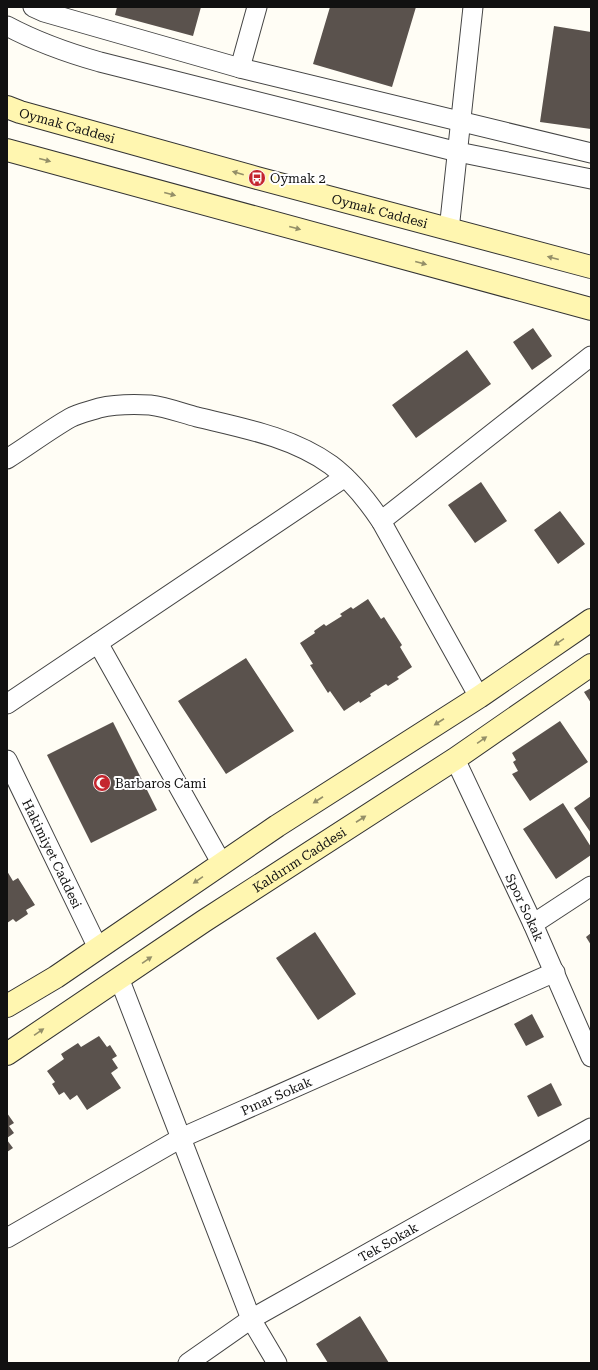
<svg xmlns="http://www.w3.org/2000/svg" width="598" height="1370" viewBox="0 0 598 1370" font-family="'Roboto Serif',serif">
	<style>
		.building { fill: #5a524d }
		.lines { fill: none; stroke-linecap: round; stroke-linejoin: round }
		.street-casing { stroke: #444; stroke-width: 21 }
		.secondary-casing { stroke: #333; stroke-width: 24 }
		.street { stroke: #fff; stroke-width: 19 }
		.secondary { stroke: #fff6b0; stroke-width: 22 }
		.oneway { fill: #948f68 }
		.labels { text-anchor: middle; stroke-width: 4; stroke-linejoin: round; paint-order: stroke }
		.street-label { font-size: 13px; fill: #111; stroke: #fff }
		.poi-label { font-size: 13px; fill: #111; stroke: #fff; text-anchor: start }
	</style>
	<rect width="100%" height="100%" fill="#fffdf5"/>
	<path class="building" d="M117 7H201L193 36 115 15Z
		M330 7H416L392 87 313 64Z
		M554 26 591 32V129L540 122Z
		M533 328 552 356 532 370 513 342Z
		M467 350 491 384 416 438 392 405Z
		M481 482 507 521 475 543 448 505Z
		M560 511 585 544 558 564 534 530Z
		M368 599 381 619 384 617 402 645 400 647 412 667 397 677 399 679 388 686 386 684 370 694 371 696 360 703 359 701 344 711 330 691 328 693 310 665 313 664 300 643 315 633 314 631 324 624 326 626 342 616 340 614 351 607 353 609Z
		M246 658 294 731 226 774 178 701Z
		M591 688V703L584 692Z
		M560 721 588 762 530 801 512 774 518 771 513 762 516 760 512 753Z
		M113 722 157 810 91 843 47 755Z
		M591 796V833L574 808Z
		M563 803 591 847V855L556 879 523 829Z
		M7 871 13 881 18 878 35 905 26 910 28 914 16 922 13 919 7 923Z
		M315 932 356 994 318 1020 276 958Z
		M591 933V945L586 937Z
		M532 1014 544 1037 526 1046 514 1024Z
		M99 1036 107 1047 110 1045 117 1056 112 1059 118 1068 111 1073 121 1088 87 1110 77 1095 70 1100 64 1092 59 1095 52 1084 55 1082 47 1071 64 1059 61 1054 78 1043 81 1047Z
		M551 1083 562 1105 538 1117 527 1096Z
		M7 1113 14 1123 9 1126 14 1133 7 1138Z
		M7 1140 13 1148 7 1152Z
		M360 1316 389 1363H328L316 1344Z"/>
	<g class="lines">
		<g class="street-casing">
			<g id="street">
				<path d="M33 7 44 12 240 68 591 153"/>
				<path d="M7 26C37 42 68 53 100 62L458 152 591 179"/>
				<path d="M240 68 257 7"/>
				<path d="M449 230 473 7"/>
				<path d="M7 459C28 446 49 430 70 418 79 413 90 411 99 408 116 404 133 404 150 405 166 407 182 413 197 417 243 428 292 437 331 465 351 480 367 500 381 521L479 697"/>
				<path d="M381 521 591 356"/>
				<path d="M98 643 222 864"/>
				<path d="M7 704 345 477"/>
				<path id="s1" d="M455 759 533 924 591 1057"/>
				<path id="s2" d="M7 760 98 948"/>
				<path d="M533 924 591 886"/>
				<path d="M119 978 251 1319 277 1363"/>
				<path id="s3" d="M7 1238 181 1138 555 972"/>
				<path id="s4" d="M188 1363 251 1319 591 1128"/>
			</g>
		</g>
		<g class="secondary-casing">
			<g id="secondary">
				<path id="s5" d="M7 107 20 112 257 178 591 267"/>
				<path d="M7 150 591 309"/>
				<path d="M7 1006 56 977 277 826 479 697 591 620"/>
				<path id="s6" d="M7 1054 204 921 455 759 591 665"/>
			</g>
		</g>
		<use href="#street" class="street"/>
		<use href="#secondary" class="secondary"/>
	</g>
	<defs><path id="oneway-solid" d="M-6-.8H1V-3.2L6.5 0L1 3.2V.8H-6Z"/></defs>
	<g class="oneway">
		<use href="#oneway-solid" transform="translate(45 160) rotate(15)"/>
		<use href="#oneway-solid" transform="translate(238 173) rotate(-164)"/>
		<use href="#oneway-solid" transform="translate(170 194) rotate(15)"/>
		<use href="#oneway-solid" transform="translate(295 228) rotate(15)"/>
		<use href="#oneway-solid" transform="translate(553 258) rotate(-165)"/>
		<use href="#oneway-solid" transform="translate(421 263) rotate(15)"/>
		<use href="#oneway-solid" transform="translate(559 642) rotate(146)"/>
		<use href="#oneway-solid" transform="translate(439 722) rotate(147)"/>
		<use href="#oneway-solid" transform="translate(482 740) rotate(-35)"/>
		<use href="#oneway-solid" transform="translate(318 800) rotate(147)"/>
		<use href="#oneway-solid" transform="translate(361 819) rotate(-33)"/>
		<use href="#oneway-solid" transform="translate(198 880) rotate(146)"/>
		<use href="#oneway-solid" transform="translate(147 960) rotate(-34)"/>
		<use href="#oneway-solid" transform="translate(39 1032) rotate(-34)"/>
	</g>
	<defs>
		<g id="bus-disc" transform="scale(0.9)"><circle r="9.5" fill="#c4262e" stroke="#fff"/><path d="M-5-6H5V4H4V6H2V4H-2V6H-4V4H-5ZM-3.5-4V0h7V-4ZM-3.5 1.2v1.5H-2V1.2ZM2 1.2v1.5H3.5V1.2Z" fill="#fff"/></g>
		<g id="mosque-disc" transform="scale(0.9)"><circle r="9.5" fill="#c4262e" stroke="#fff"/><path d="M3.5-4.9A6 6 0 1 0 3.5 4.9A5 5 0 1 1 3.5-4.9Z" fill="#fff"/></g>
	</defs>
	<g fill-rule="evenodd">
		<use href="#bus-disc" x="257" y="178"/>
		<use href="#mosque-disc" x="102" y="783"/>
	</g>
	<g class="labels">
		<g class="street-label">
			<text dy="5" stroke="none"><textPath href="#s5" startOffset="63">Oymak Caddesi</textPath></text>
			<text dy="5" stroke="none"><textPath href="#s5" startOffset="387">Oymak Caddesi</textPath></text>
			<text dy="5" stroke="none"><textPath href="#s2" startOffset="104">Hakimiyet Caddesi</textPath></text>
			<text dy="5" stroke="none"><textPath href="#s6" startOffset="351">Kaldırım Caddesi</textPath></text>
			<text dy="5" stroke="none"><textPath href="#s1" startOffset="164">Spor Sokak</textPath></text>
			<text dy="5" stroke="none"><textPath href="#s3" startOffset="305">Pınar Sokak</textPath></text>
			<text dy="5" stroke="none"><textPath href="#s4" startOffset="234">Tek Sokak</textPath></text>
		</g>
		<g class="poi-label">
			<text x="270" y="183">Oymak 2</text>
			<text x="115" y="788">Barbaros Cami</text>
		</g>
	</g>
	<rect width="598" height="1370" fill="none" stroke="#111111" stroke-width="16"/>
</svg>
